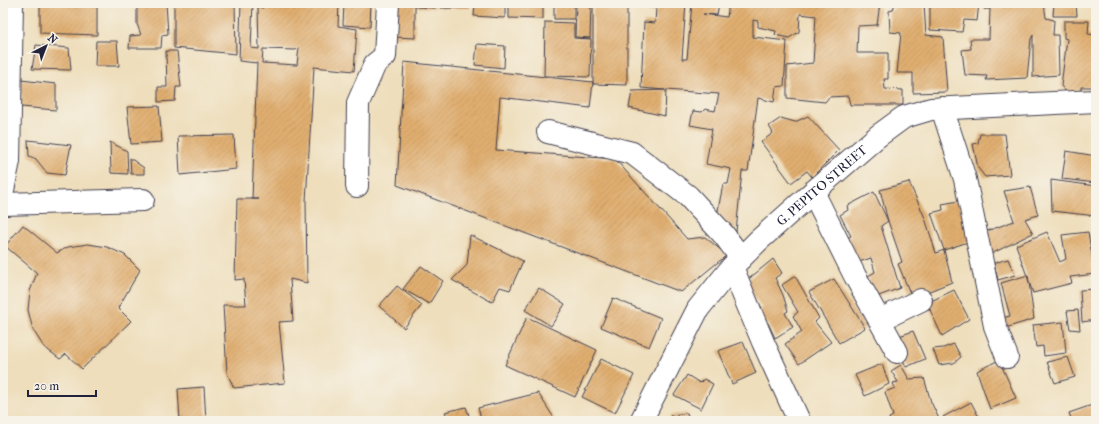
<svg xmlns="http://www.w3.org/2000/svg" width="1099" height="424" viewBox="0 0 1099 424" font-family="'IM FELL French Canon',serif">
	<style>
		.building { fill: url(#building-hatch); fill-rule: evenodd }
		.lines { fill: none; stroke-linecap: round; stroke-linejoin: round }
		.minor-casing { stroke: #413e4e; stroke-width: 24 }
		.minor { stroke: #fff; stroke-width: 22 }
		.labels { text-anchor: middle; stroke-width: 3.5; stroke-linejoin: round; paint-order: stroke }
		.street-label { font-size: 13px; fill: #22223b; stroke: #f7f3e8 }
	</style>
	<defs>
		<pattern id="building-hatch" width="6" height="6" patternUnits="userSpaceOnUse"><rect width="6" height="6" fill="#e0ae70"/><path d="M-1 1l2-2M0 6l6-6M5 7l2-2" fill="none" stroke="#c09562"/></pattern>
	</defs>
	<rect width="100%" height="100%" fill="#f7f3e8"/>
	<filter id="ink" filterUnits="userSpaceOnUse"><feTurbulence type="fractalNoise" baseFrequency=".025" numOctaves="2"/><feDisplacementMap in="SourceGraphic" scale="8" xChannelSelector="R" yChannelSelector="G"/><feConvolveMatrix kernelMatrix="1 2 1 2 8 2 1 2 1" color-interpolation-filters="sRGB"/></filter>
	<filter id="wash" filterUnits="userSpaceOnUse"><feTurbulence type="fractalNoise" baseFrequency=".012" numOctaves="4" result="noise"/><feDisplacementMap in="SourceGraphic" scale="16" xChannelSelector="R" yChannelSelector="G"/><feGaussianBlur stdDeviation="0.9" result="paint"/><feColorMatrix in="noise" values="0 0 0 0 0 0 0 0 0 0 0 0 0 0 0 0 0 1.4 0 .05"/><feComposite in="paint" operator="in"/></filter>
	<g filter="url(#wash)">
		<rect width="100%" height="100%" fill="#eedebc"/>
		<g id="blocks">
			<path class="building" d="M40 3H97V35L40 33Z
				M137 3H166L168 34 162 35 161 48H129L130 36 141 35 137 24Z
				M174 3H235L236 54 174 48Z
				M241 3H253L251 48 259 49 258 7 263 8 264 3H285L284 7 304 8V3H339L338 26 357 29 354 71 314 67 306 201 307 283 290 279 293 321 279 322 285 383 234 388 227 373 223 305H246L244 279 235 280 237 199H259H252L257 63 239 61ZM299 47 297 65 262 63 263 49 296 50Z
				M344 3H371L370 27 343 25Z
				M417 3H435V8L417 7Z
				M441 3H470V8H441Z
				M475 3H505V18L474 16Z
				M509 3H543V19L509 18Z
				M554 3H574V19H554Z
				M576 3H591L590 38 575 37Z
				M593 3H627V85L593 84Z
				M638 3H686L682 59H687L692 3H719L717 15 703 14 727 17 729 3H880L877 25 858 26 857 53H888V79H884L885 89 903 90V105H850L848 96 829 97 825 102 787 98V66L813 63 816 16 800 14 799 32 789 38 775 35 776 31 758 27V21L753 20V37L787 41 784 86 776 87 774 102 758 98 748 171H742L736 232 722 231 716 221 723 184H728L731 169 706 164 712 129 690 125 693 111 702 112 705 109 715 111 719 94 666 90 665 116 629 108 632 91 665 90 641 88 644 22 655 23 656 8 638 7Z
				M895 3H979L977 21 964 20 962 32 930 30V6L924 4 926 35 943 37 947 92 913 93V73H897L901 33 890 32 889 11 893 10Z
				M984 3H1044L1046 18 1054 20 1053 35H1058L1059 75 1033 77V35L1031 39 1027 78 986 80 987 76 965 75 962 50 971 49 970 39H989L990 9H984Z
				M1054 3H1076L1077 16H1053Z
				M392 4 415 5V38L393 37Z
				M1064 21H1089L1088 34 1096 35V87H1081V90L1067 93 1061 86 1067 39 1064 38Z
				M545 22 574 23V38L591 39 590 77 544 76Z
				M96 41H117L119 66H95Z
				M477 44 505 46 504 68 475 65Z
				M36 45 69 48 71 70 32 69Z
				M166 51H177L181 87H176L175 101 158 102V87H167Z
				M404 62 593 82 590 108 500 97 496 150 615 159 687 239 705 237 727 255 681 292 397 185Z
				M21 80 56 84V110L21 107Z
				M159 106 162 142 131 144 127 107Z
				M808 116 839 150 812 177 807 171 791 183 761 142 773 133 769 126 781 118 795 122Z
				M980 134H1005L1010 175 985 177 978 168 973 144 978 143Z
				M234 135 236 169 180 175 178 136Z
				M28 140 71 145 65 175 47 173 36 159 29 156Z
				M110 142 127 151 128 174 111 173Z
				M1066 151 1096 156V183L1062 179Z
				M130 158 144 168V174H131Z
				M1051 180 1096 186V216L1052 211Z
				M909 182 925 218 936 253 944 250 952 282 912 298 898 264 902 262 888 221 881 226 900 288 876 297 868 276 875 272 871 258 853 264 841 241 851 236 840 215 848 210 847 206 874 192 888 221 880 190Z
				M1030 187 1038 215 1025 219 1033 233 991 254 982 233 1014 221 1004 191Z
				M959 201 971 241 944 250 931 213 943 210 942 204Z
				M23 225 57 253 68 247 88 244 107 247 125 255 140 270 118 308 131 321 82 369 66 354 60 359 44 347 33 330 28 310 30 291 37 273 5 246Z
				M1047 232 1060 262 1066 259 1062 235 1088 232 1095 274 1070 277 1072 283 1033 293 1016 245Z
				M470 235 523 261 510 290 500 287 492 302 452 280 467 265Z
				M773 259 782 273 775 278 783 295 788 311 785 313 793 327 775 338 768 323 764 325 757 312 762 308 745 282Z
				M1008 259 1015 275 998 280 994 263Z
				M421 266 443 281 429 304 403 289Z
				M1028 275 1034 319 1002 329 999 319 1010 316 1001 283Z
				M795 276 819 318 815 322 831 342 799 364 785 344 802 332 793 316 798 312 782 285Z
				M834 279 865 328 839 343 809 292Z
				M397 286 422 305 404 328 379 306Z
				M539 288 565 304 551 326 525 310Z
				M1096 289V320L1082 322 1080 290Z
				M954 290 969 319 942 336 927 303Z
				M613 298 661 318 649 347 601 327Z
				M1078 310 1080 330 1070 329 1067 311Z
				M527 317 597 350 575 397 505 365Z
				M1063 322 1066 353 1044 356 1043 346 1036 347 1033 325Z
				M913 331 925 359 906 367 894 338Z
				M743 342 756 373 732 384 718 351Z
				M954 344 961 357 954 363 939 365 933 349 943 348Z
				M1068 357 1075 377 1055 383 1047 362Z
				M601 359 634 375 615 413 582 397Z
				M999 360 1016 398 990 409 977 371Z
				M882 364 889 384 865 396 855 375Z
				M901 365 909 379 924 378 931 402 940 421H890L889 418 893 416 885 392 895 388 893 383 898 382 891 371Z
				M687 375 700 383 704 379 713 384 701 409 674 395Z
				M204 387 206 421H180L178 389Z
				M538 393 556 421H482L478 408Z
				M971 402 981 421H945L943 417Z
				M1095 404 1096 421H1072L1069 413Z
				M466 407 471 421H449L445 412Z
				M687 413 690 421H668L671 415Z"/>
		</g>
	</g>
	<g filter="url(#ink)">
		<use href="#blocks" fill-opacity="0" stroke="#413e4e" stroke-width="1"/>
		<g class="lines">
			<g class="minor-casing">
				<g id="minor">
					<path d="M942 108 965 179 995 326 1007 357"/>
					<path d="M548 132 632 153 688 196 724 235 741 258"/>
					<path d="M357 186 358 103 375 64 385 56 388 3"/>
					<path d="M3 190 9 161 12 3"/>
					<path d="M813 192 855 276 897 352"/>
					<path d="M3 204 143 200"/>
					<path d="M732 267 763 342 799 421"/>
					<path d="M880 320 921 300"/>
					<path id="s1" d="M641 421 698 309 732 267 759 240 813 192 878 136 904 117 931 109 1096 101"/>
				</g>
			</g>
			<use href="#minor" class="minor"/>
		</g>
	</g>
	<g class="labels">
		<g class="street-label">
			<text dy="5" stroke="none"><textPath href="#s1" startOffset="301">G. PEPITO STREET</textPath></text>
		</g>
	</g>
	<rect width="1099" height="424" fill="none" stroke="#f7f3e8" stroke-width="16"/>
	<g transform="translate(46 46) rotate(42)" stroke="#f7f3e8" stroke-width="3" paint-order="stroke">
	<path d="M0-3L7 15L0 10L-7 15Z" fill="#22223b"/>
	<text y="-6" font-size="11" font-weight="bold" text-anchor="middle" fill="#22223b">N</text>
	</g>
	<path d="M28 390v6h68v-6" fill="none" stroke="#22223b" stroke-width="2"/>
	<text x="34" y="390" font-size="12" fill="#22223b" stroke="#f7f3e8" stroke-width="3" paint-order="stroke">20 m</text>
</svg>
